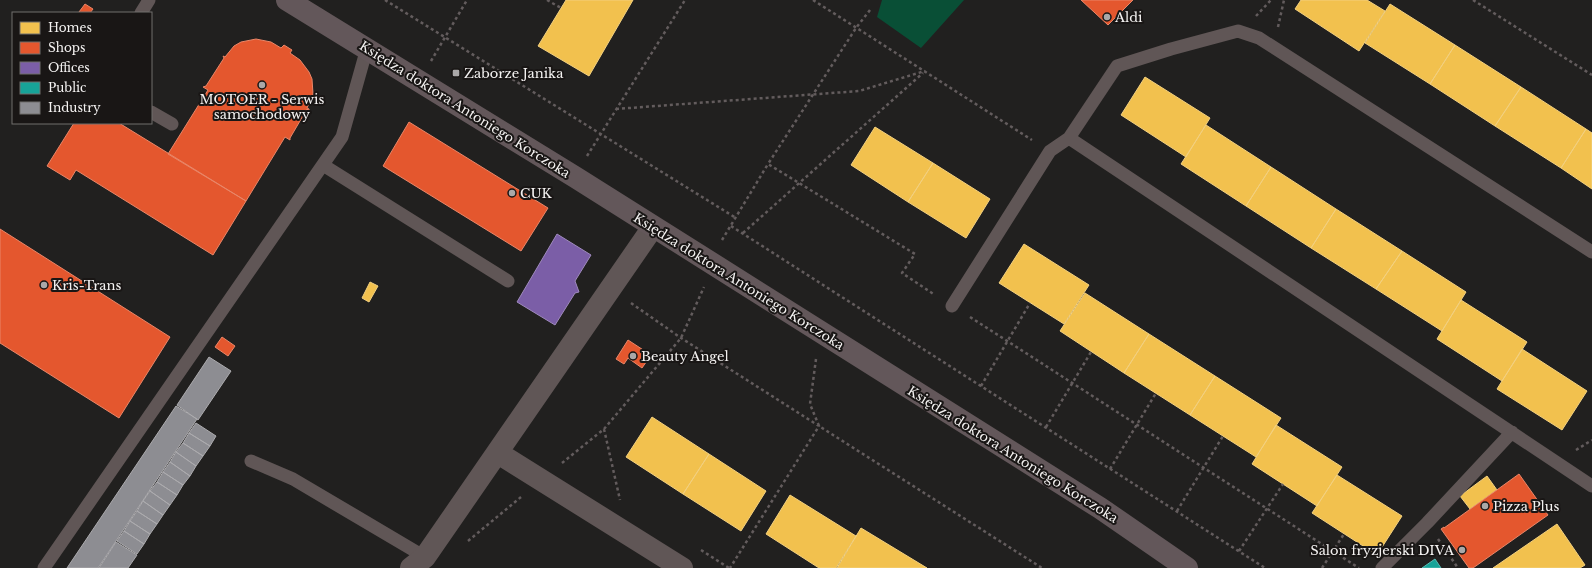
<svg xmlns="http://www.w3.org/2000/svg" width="1592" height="568" viewBox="0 0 1592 568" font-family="'Libre Baskerville',serif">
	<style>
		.green { fill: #094f36 }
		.homes { fill: #f2c14e; stroke: #f3d07f }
		.shops { fill: #e4572e; stroke: #e98668 }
		.offices { fill: #7b5ea7; stroke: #9f8abd }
		.public { fill: #17a398; stroke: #59bbb3 }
		.industry { fill: #8d8d92; stroke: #acabae }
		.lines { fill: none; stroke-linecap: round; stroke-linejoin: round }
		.path { stroke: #635c5d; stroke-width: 2.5; stroke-dasharray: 3 3; stroke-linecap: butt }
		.lane { stroke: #605656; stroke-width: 13 }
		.street { stroke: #605656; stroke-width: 22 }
		.secondary { stroke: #63575a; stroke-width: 22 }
		.poi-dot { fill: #aaa8a8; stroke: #191615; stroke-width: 1.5 }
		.labels { text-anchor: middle; stroke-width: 4; stroke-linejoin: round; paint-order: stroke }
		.poi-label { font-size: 13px; fill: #f4f2f1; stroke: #191615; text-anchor: start }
		.street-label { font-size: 13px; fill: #f4f2f1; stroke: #191615 }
	</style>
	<rect width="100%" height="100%" fill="#21201f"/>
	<path class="green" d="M882 0H964L921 48 877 17Z"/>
	<path class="homes" d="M566 0H633L589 76 538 46Z
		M1301 0H1367L1385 11 1359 51 1295 9Z
		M1390 4 1455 45 1430 84 1365 43Z
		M1455 45 1521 87 1495 126 1430 84Z
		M1145 77 1210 118 1186 157 1121 115Z
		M1521 87 1586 129 1561 168 1495 126Z
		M1206 125 1271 167 1246 206 1181 164Z
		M875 127 933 163 908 202 851 165Z
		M1586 129 1592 133V189L1561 168Z
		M933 163 990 199 966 238 908 202Z
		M1271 167 1336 209 1311 248 1246 206Z
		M1336 209 1402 251 1376 289 1311 248Z
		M1024 244 1089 285 1064 324 999 283Z
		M1402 251 1466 292 1442 331 1376 289Z
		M370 282 378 286 369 302 362 298Z
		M1085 293 1149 334 1124 373 1060 331Z
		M1461 300 1527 342 1502 381 1437 339Z
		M1149 334 1215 376 1190 415 1124 373Z
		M1522 349 1587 391 1562 430 1497 389Z
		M1215 376 1281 418 1256 457 1190 415Z
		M652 417 709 454 683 494 626 457Z
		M1276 425 1342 467 1317 506 1252 464Z
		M709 454 766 491 741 531 683 494Z
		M1337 475 1402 516 1377 555 1312 513Z
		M1487 476 1497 490 1470 509 1460 496Z
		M790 495 856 536 836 568H819L766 534Z
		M1557 524 1585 565 1580 568H1493Z
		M861 528 927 568H837Z"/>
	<path class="shops" d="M1081 0H1133L1108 25Z
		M85 4 93 9 90 13H81L79 12Z
		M256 39 271 42 281 48 284 45 292 50 290 53 300 60 309 72 312 79 313 94 307 108 309 109V111L307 109 290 138V140L285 137 246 201 168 154 208 90 203 87 206 86 224 58 223 56 225 57 234 46 241 42Z
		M409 122 548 208 521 251 383 166Z
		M74 123H119L246 201 213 255 76 170 70 180 47 166Z
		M0 229 170 337 119 418 0 343Z
		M222 337 235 346 228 356 215 347Z
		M628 340 651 355 642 368 628 358 624 364 616 359Z
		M1519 474 1548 515 1473 568H1469L1441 529 1444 527V528Z"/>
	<path class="offices" d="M557 234 591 255 575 281 579 292 575 293 555 325 517 302Z"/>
	<path class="public" d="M1435 559 1441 568H1422Z"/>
	<path class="industry" d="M209 357 231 371 198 420 177 405Z
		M176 406 197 419 116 541 98 568H67Z
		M196 423 216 436 210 446 189 433Z
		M189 433 210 446 203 456 183 443Z
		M183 443 203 456 196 466 176 452Z
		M176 452 196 466 190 476 170 462Z
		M170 462 190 476 183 485 163 472Z
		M163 472 183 485 177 495 157 482Z
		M157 482 177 495 170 505 150 491Z
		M150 491 170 505 163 515 143 501Z
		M143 501 163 515 157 524 137 511Z
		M137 511 157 524 150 534 130 521Z
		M130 521 150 534 144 544 124 531Z
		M124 531 144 544 137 554 117 541Z
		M116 542 137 555 128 568H99Z"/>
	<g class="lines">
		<path class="path" d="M385 0 736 218
			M547 0 561 8
			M813 0 1032 140
			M1473 0 1592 75
			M870 10 856 28 768 164 915 254 902 273 935 295
			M1256 16 1271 0
			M1278 27 1284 0
			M431 61 467 0
			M616 109 859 91 925 71
			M587 156 685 0
			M731 226 1265 568
			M743 233 923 73
			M722 240 768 164
			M631 303 681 338 819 426 730 568
			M970 317 1359 568
			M816 359 810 404 819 426 1042 568
			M981 386 1030 303
			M1046 427 1091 352
			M604 429 620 500
			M1576 450 1592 440
			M562 463 604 429 681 338 704 287
			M1110 469 1156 393
			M1177 511 1223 436
			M1438 539 1458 568
			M468 541 521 497
			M701 550 729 568
			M1239 551 1283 484
			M1322 568 1344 534"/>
		<path class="lane" d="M141 13 149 0
			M151 112 172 124
			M1069 138 1117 66 1171 49 1238 31 1259 38 1592 252
			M323 165 508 281
			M952 306 1050 151 1069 138 1592 486
			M251 461 293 479 425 557
			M44 568 342 137 367 48
			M1382 568 1427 523 1512 432"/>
		<path class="street" d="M498 453 682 568
			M411 568 425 557 653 227"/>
		<path class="secondary" d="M287 0 575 177 1100 508 1187 568"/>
	</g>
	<g class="poi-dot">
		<circle cx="1107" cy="17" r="4"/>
		<rect x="452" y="69" width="8" height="8" rx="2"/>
		<circle cx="262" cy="85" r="4"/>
		<circle cx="512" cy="193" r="4"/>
		<circle cx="44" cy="285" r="4"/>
		<circle cx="633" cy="356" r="4"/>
		<circle cx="1485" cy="506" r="4"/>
		<circle cx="1462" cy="550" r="4"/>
	</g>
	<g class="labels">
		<g class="poi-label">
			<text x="1115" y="22">Aldi</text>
			<text x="464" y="78">Zaborze Janika</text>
			<text x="262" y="104" text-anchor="middle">MOTOER - Serwis<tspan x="262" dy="15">samochodowy</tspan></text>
			<text x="520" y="198">CUK</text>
			<text x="52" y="290">Kris-Trans</text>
			<text x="641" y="361">Beauty Angel</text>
			<text x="1493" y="511">Pizza Plus</text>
			<text x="1454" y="555" text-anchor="end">Salon fryzjerski DIVA</text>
		</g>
		<g class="street-label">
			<text transform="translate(465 109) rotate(32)" y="5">Księdza doktora Antoniego Korczoka</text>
			<text transform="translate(739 281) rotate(32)" y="5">Księdza doktora Antoniego Korczoka</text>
			<text transform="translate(1013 454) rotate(32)" y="5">Księdza doktora Antoniego Korczoka</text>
		</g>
	</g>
	<rect x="12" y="12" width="140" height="112" fill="#191615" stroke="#716e6d"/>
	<rect x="20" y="22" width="20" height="12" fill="#f2c14e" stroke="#716e6d"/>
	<text x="48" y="32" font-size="12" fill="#f4f2f1">Homes</text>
	<rect x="20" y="42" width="20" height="12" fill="#e4572e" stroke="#716e6d"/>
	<text x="48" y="52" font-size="12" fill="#f4f2f1">Shops</text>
	<rect x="20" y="62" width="20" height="12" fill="#7b5ea7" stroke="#716e6d"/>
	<text x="48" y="72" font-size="12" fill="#f4f2f1">Offices</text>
	<rect x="20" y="82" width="20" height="12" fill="#17a398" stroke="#716e6d"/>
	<text x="48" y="92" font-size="12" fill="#f4f2f1">Public</text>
	<rect x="20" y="102" width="20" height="12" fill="#8d8d92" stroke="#716e6d"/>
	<text x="48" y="112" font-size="12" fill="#f4f2f1">Industry</text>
</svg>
